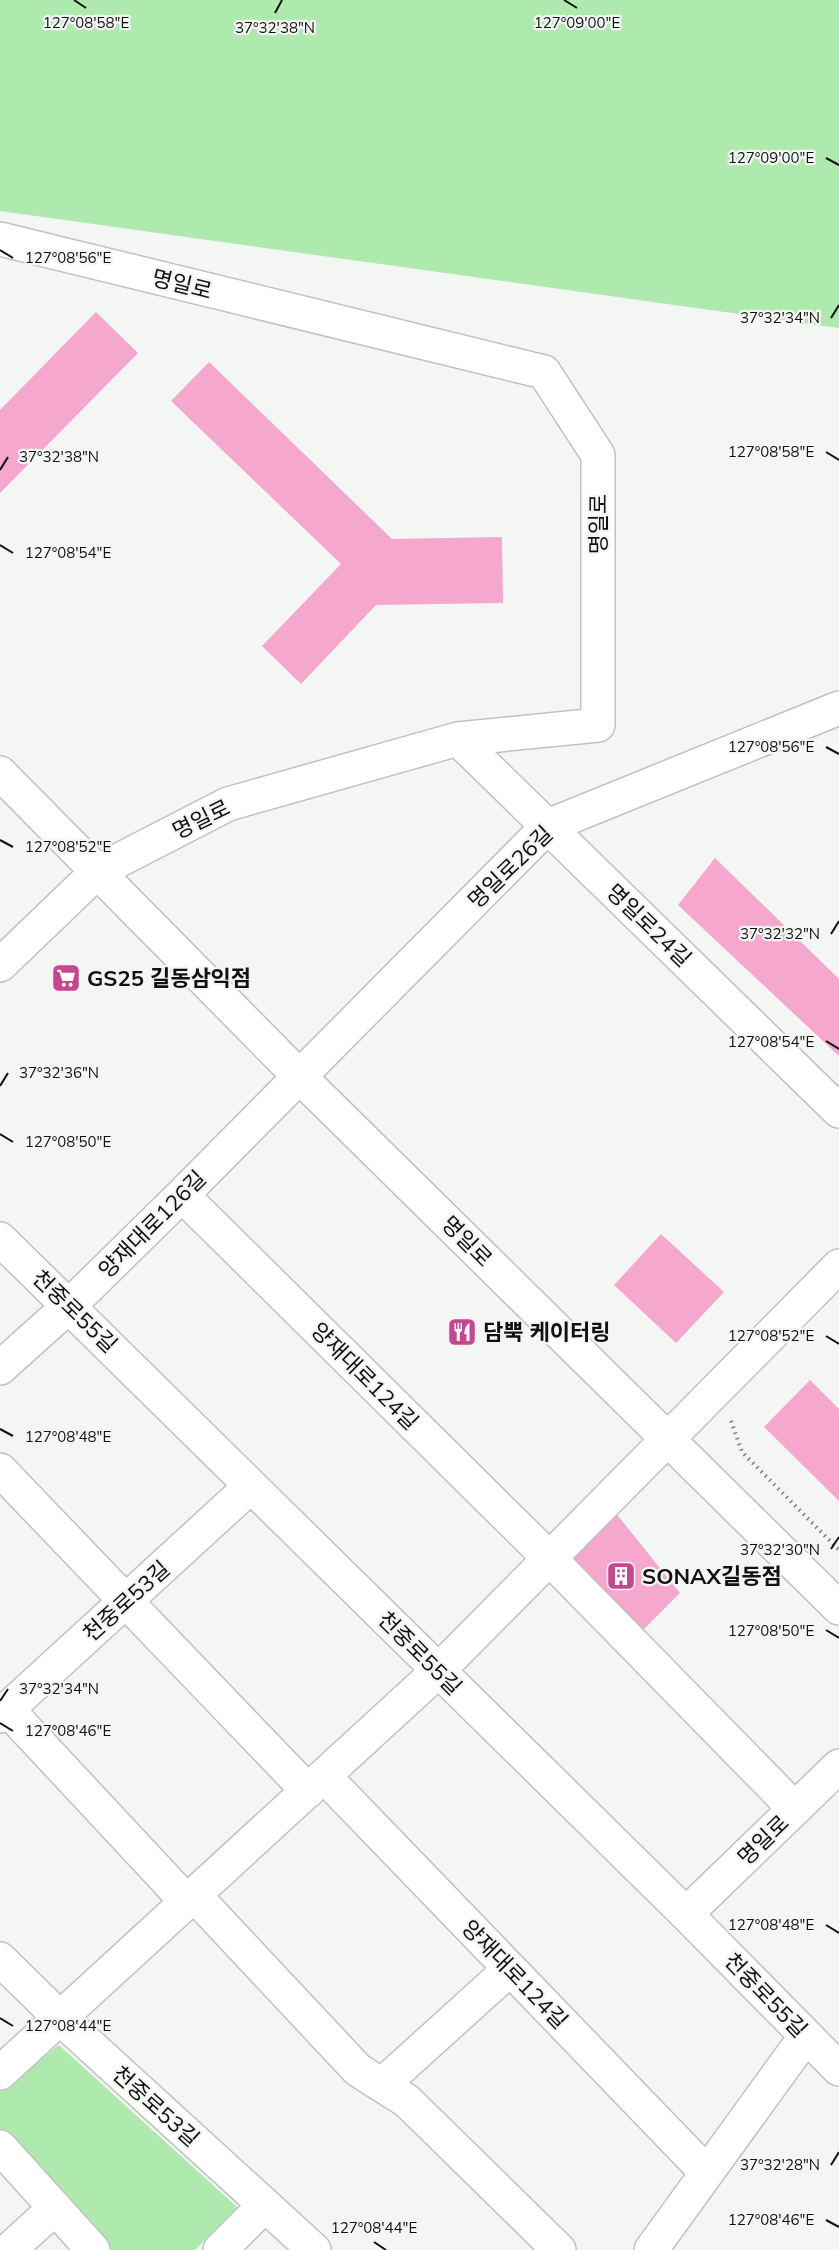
<svg xmlns="http://www.w3.org/2000/svg" width="839" height="2250" viewBox="0 0 839 2250" font-family="Mulish,'Noto Sans KR',sans-serif">
	<style>
		.green { fill: #aee9ae }
		.building { fill: #f5a7ce }
		.lines { fill: none; stroke-linecap: round; stroke-linejoin: round }
		.minor-casing { stroke: #bfc2bf; stroke-width: 36 }
		.path { stroke: #7c7e7c; stroke-width: 4; stroke-dasharray: 1.5 4.5; stroke-linecap: butt }
		.minor { stroke: #fff; stroke-width: 33 }
		.ticks { fill: none; stroke: #101110; stroke-width: 2 }
		.labels { text-anchor: middle; stroke-width: 4.5; stroke-linejoin: round; paint-order: stroke }
		.street-label { font-size: 22px; fill: #101110; stroke: #f3f6f3 }
		.poi-label { font-size: 22px; font-weight: bold; fill: #101110; stroke: #f3f6f3; text-anchor: start }
		.ticks-label { font-size: 15px; text-anchor: middle; fill: #101110; stroke: #f3f6f3; stroke-width: 4.5; stroke-linejoin: round; paint-order: stroke }
	</style>
	<rect width="100%" height="100%" fill="#f3f6f3"/>
	<path class="green" d="M0 0H839V328L0 211Z
		M59 2045 238 2208 195 2250H106L0 2130V2090Z"/>
	<path class="building" d="M96 312 138 353 0 493V410Z
		M209 362 392 539 502 537 503 603 376 605 301 684 262 646 341 564 171 401Z
		M715 858 839 979V1056L678 905Z
		M661 1234 724 1292 676 1343 614 1285Z
		M810 1380 839 1409V1501L764 1427Z
		M610 1506 680 1593 635 1638 559 1559Z"/>
	<g class="lines">
		<g class="minor-casing">
			<path id="minor" d="M0 239 544 372 598 455V725L458 739 228 804 98 871 0 965
				M458 739 839 1111
				M0 773 300 1077 839 1608
				M182 1195 549 1558 795 1809
				M0 1239 686 1914 839 2069
				M0 1368 70 1305 182 1195 548 826 839 708
				M0 1470 308 1791
				M7 1709 187 1902
				M0 1716 251 1486
				M324 1776 707 2173
				M194 1895 358 2070 407 2101 559 2250
				M686 1914 839 1766
				M0 1959 60 2018 314 2250
				M0 2073 438 1671 839 1266
				M383 2084 510 1969
				M0 2147 93 2250
				M9 2250 55 2208
				M220 2250 265 2205
				M651 2250 806 2036"/>
		</g>
		<path class="path" d="M731 1421 742 1452 839 1550"/>
		<use href="#minor" class="minor"/>
	</g>
	<path class="ticks" d="M74 0 86 8M564 0 577 8M275 13 282 0M826 158 839 165M0 250 13 258M831 318 839 305M826 452 839 460M0 470 8 457M0 545 13 553M826 747 839 754M0 840 13 847M831 934 839 921M826 1041 839 1049M0 1086 8 1073M0 1134 13 1142M826 1336 839 1344M0 1429 13 1436M831 1549 839 1537M826 1630 839 1638M0 1701 8 1689M0 1723 13 1731M826 1925 839 1933M0 2018 13 2026M831 2165 839 2152M826 2220 839 2227M374 2242 386 2250"/>
	<defs>
		<g id="supermarket-square" transform="scale(1.5)"><rect x="-9" y="-9" width="18" height="18" rx="4" fill="#c74690" stroke="#f3f6f3"/><path d="M-6-5.5h2.5l.6 2H6L4.5 2H-2.5L-4.4-4H-6ZM-1.5 3.2a1.3 1.3 0 1 0 .1 0ZM3 3.2a1.3 1.3 0 1 0 .1 0Z" fill="#fff"/></g>
		<g id="restaurant-square" transform="scale(1.5)"><rect x="-9" y="-9" width="18" height="18" rx="4" fill="#c74690" stroke="#f3f6f3"/><path d="M-5-6h1v4h1v-4h1v4h1v-4h1v5L-1.5 .5V6h-2V.5L-5-1ZM5-6V6H3V1.5H1.5Q1.5-4 5-6Z" fill="#fff"/></g>
		<g id="building-square" transform="scale(1.5)"><rect x="-9" y="-9" width="18" height="18" rx="4" fill="#c74690" stroke="#f3f6f3"/><path d="M-4-6H4V6H1V3H-1V6H-4ZM-2.5-4.3h1.7v1.8h-1.7ZM.8-4.3h1.7v1.8H.8ZM-2.5-1h1.7V.8h-1.7ZM.8-1h1.7V.8H.8Z" fill="#fff"/></g>
	</defs>
	<g fill-rule="evenodd">
		<use href="#supermarket-square" x="66" y="978"/>
		<use href="#restaurant-square" x="462" y="1332"/>
		<use href="#building-square" x="621" y="1576"/>
	</g>
	<g class="labels">
		<g class="street-label">
			<text transform="translate(182 284) rotate(14)" y="8">명일로</text>
			<text transform="translate(598 524) rotate(-90)" y="8">명일로</text>
			<text transform="translate(201 819) rotate(-26)" y="8">명일로</text>
			<text transform="translate(510 867) rotate(-44)" y="8">명일로26길</text>
			<text transform="translate(649 925) rotate(44)" y="8">명일로24길</text>
			<text transform="translate(152 1224) rotate(-45)" y="8">양재대로126길</text>
			<text transform="translate(467 1241) rotate(45)" y="8">명일로</text>
			<text transform="translate(75 1311) rotate(44)" y="8">천중로55길</text>
			<text transform="translate(365 1376) rotate(45)" y="8">양재대로124길</text>
			<text transform="translate(126 1601) rotate(-42)" y="8">천중로53길</text>
			<text transform="translate(420 1653) rotate(45)" y="8">천중로55길</text>
			<text transform="translate(763 1840) rotate(-44)" y="8">명일로</text>
			<text transform="translate(515 1974) rotate(46)" y="8">양재대로124길</text>
			<text transform="translate(766 1995) rotate(46)" y="8">천중로55길</text>
			<text transform="translate(156 2106) rotate(42)" y="8">천중로53길</text>
		</g>
		<g class="poi-label">
			<text x="87" y="986">GS25 길동삼익점</text>
			<text x="483" y="1340">담뿍 케이터링</text>
			<text x="642" y="1584">SONAX길동점</text>
		</g>
	</g>
	<g class="ticks-label">
		<text x="86" y="28">127°08'58"E</text>
		<text x="577" y="28">127°09'00"E</text>
		<text x="275" y="33">37°32'38"N</text>
		<text x="771" y="163">127°09'00"E</text>
		<text x="68" y="263">127°08'56"E</text>
		<text x="780" y="323">37°32'34"N</text>
		<text x="771" y="457">127°08'58"E</text>
		<text x="59" y="462">37°32'38"N</text>
		<text x="68" y="558">127°08'54"E</text>
		<text x="771" y="752">127°08'56"E</text>
		<text x="68" y="852">127°08'52"E</text>
		<text x="780" y="939">37°32'32"N</text>
		<text x="771" y="1047">127°08'54"E</text>
		<text x="59" y="1078">37°32'36"N</text>
		<text x="68" y="1147">127°08'50"E</text>
		<text x="771" y="1341">127°08'52"E</text>
		<text x="68" y="1442">127°08'48"E</text>
		<text x="780" y="1555">37°32'30"N</text>
		<text x="771" y="1636">127°08'50"E</text>
		<text x="59" y="1694">37°32'34"N</text>
		<text x="68" y="1736">127°08'46"E</text>
		<text x="771" y="1930">127°08'48"E</text>
		<text x="68" y="2031">127°08'44"E</text>
		<text x="780" y="2170">37°32'28"N</text>
		<text x="771" y="2225">127°08'46"E</text>
		<text x="374" y="2233">127°08'44"E</text>
	</g>
</svg>
